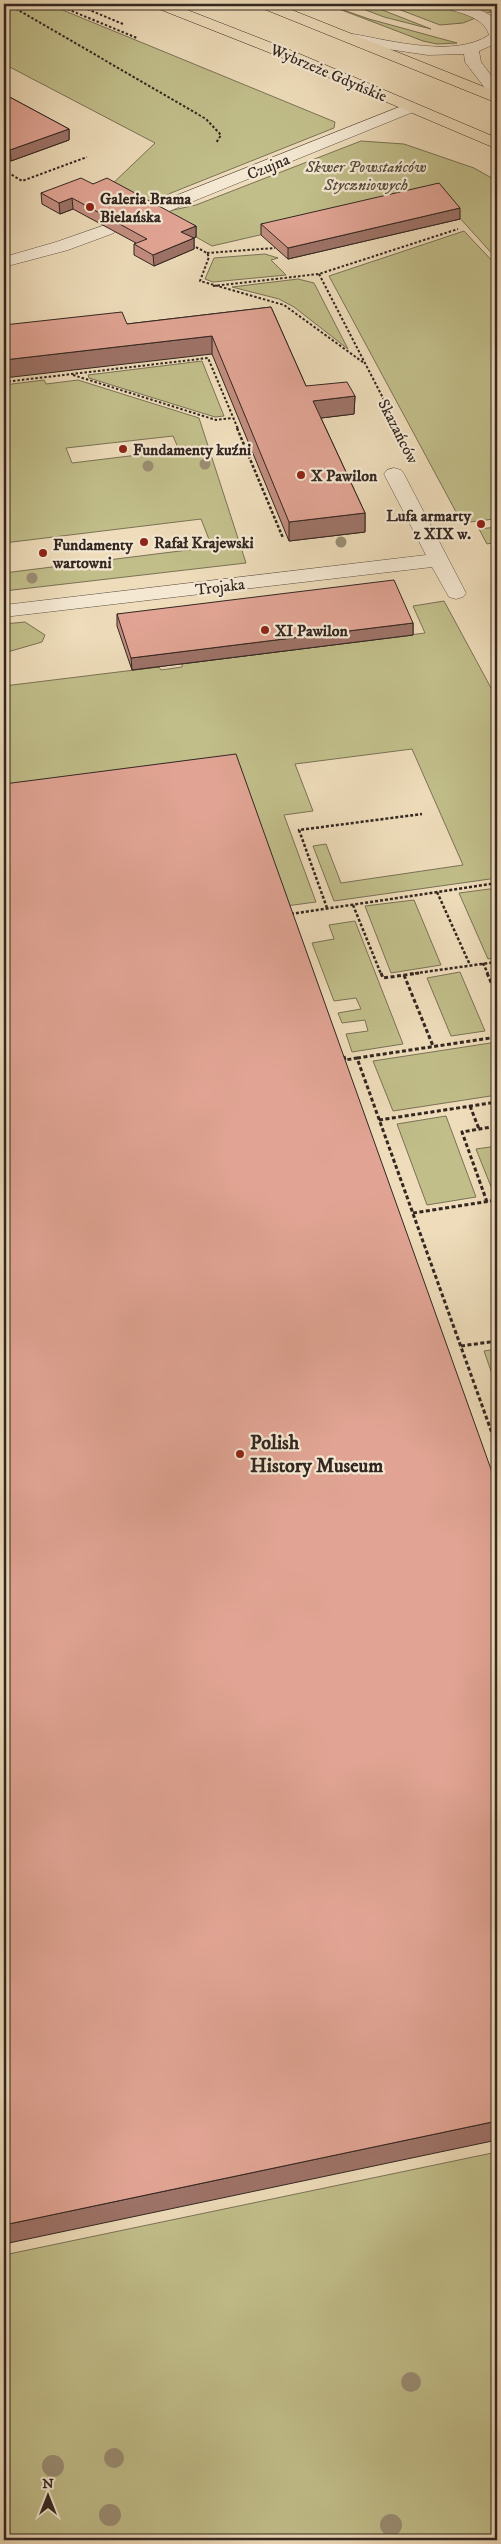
<svg xmlns="http://www.w3.org/2000/svg" width="501" height="2544" viewBox="0 0 501 2544" font-family="'IM FELL DW Pica',serif">
	<style>
		.green { fill: #c1be8a; stroke: #7a7256; fill-rule: evenodd }
		.lines { fill: none; stroke-linecap: round; stroke-linejoin: round }
		.minor-casing { stroke: #625447; stroke-width: 1 }
		.major-casing { stroke: #332621; stroke-width: 1 }
		.path-far2 { stroke: #332621; stroke-width: 2; stroke-dasharray: 2.5 2; stroke-linecap: butt }
		.path-far1 { stroke: #332621; stroke-width: 2.5; stroke-dasharray: 3 2; stroke-linecap: butt }
		.path { stroke: #332621; stroke-width: 3; stroke-dasharray: 4 2.5; stroke-linecap: butt }
		.minor { fill: #f4e8d2; fill-rule: evenodd }
		.major { fill: #eedcba; fill-rule: evenodd }
		.tree { fill: #9a8d74 }
		.wall { fill: #c28d7f; stroke: #332621 }
		.shaded-wall { fill: #9e7368; stroke: #332621 }
		.building { fill: #e1a494; stroke: #332621 }
		.poi-dot { fill: #8f2418; stroke: #f4e8d2; stroke-width: 2 }
		.labels { text-anchor: middle; stroke-width: 4.5; stroke-linejoin: round; paint-order: stroke }
		.far-street-label { font-size: 16px; fill: #332621; stroke: #f4e8d2 }
		.far-park-label { font-size: 16px; font-style: italic; fill: #564c3b; stroke: #f4e8d2 }
		.far-poi-label { font-size: 16px; font-weight: bold; fill: #332621; stroke: #f4e8d2; text-anchor: start }
		.poi-label { font-size: 20px; font-weight: bold; fill: #332621; stroke: #f4e8d2; text-anchor: start }
	</style>
	<rect width="100%" height="100%" fill="#eedcba"/>
	<filter id="stains"><feTurbulence type="fractalNoise" baseFrequency=".004" numOctaves="4"/><feColorMatrix values="0 0 0 0 .2 0 0 0 0 .09 0 0 0 0 .02 0 0 0 .5 -.17"/></filter>
	<radialGradient id="worn" r=".72"><stop offset=".6" stop-color="#630" stop-opacity="0"/><stop offset="1" stop-color="#630" stop-opacity=".3"/></radialGradient>
	<path class="green" d="M4 4H48L335 122 334 128 171 193 144 208 107 189 155 143 4 64Z
		M326 4 369 19 457 43 437 44 423 41Z
		M350 4H367L431 29 384 17Z
		M385 4H497V11L495 10 463 23 440 25Z
		M361 141 404 144 474 168 497 181V259L438 194 212 246 155 214 196 205Z
		M464 231 497 266V524L494 519 462 523 329 276Z
		M265 254 278 258 271 260 286 275 213 282 205 279 214 258Z
		M298 279 314 283 348 349 294 307 279 299 232 287Z
		M202 361 224 416 215 417 89 378 88 375Z
		M44 380 46 384 78 380 199 418 246 563 4 591V573L212 547 201 519 4 543V385ZM173 436 179 450 72 463 66 448Z
		M497 527V542L487 544 479 529Z
		M444 601 497 699V878L334 901 313 846 326 844 341 883 463 865 412 749 295 764 313 811 284 815 316 902 286 906 4 802V686L159 667 161 670 182 667V664L425 633 413 606Z
		M25 622 45 635 42 642 4 653V624Z
		M497 888V957L488 959 459 893Z
		M414 900 441 965 391 973 365 906Z
		M355 921 403 1044 352 1052 346 1034 368 1031 365 1020 342 1023 338 1013 361 1009 356 998 334 1001 312 943 334 939 329 925Z
		M460 972 485 1031 451 1036 427 978Z
		M497 1042V1095L393 1111 373 1061Z
		M446 1116 476 1197 427 1205 397 1124Z
		M497 1146V1193L494 1194 476 1149Z
		M497 1349V1388L484 1351Z
		M497 2152V2540H4V2255Z"/>
	<g class="lines">
		<g class="minor-casing">
			<path id="minor" d="M438 4C459 3 481 6 497 21V43L479 51 481 62 497 83V98L491 96 465 62 464 54 428 55 353 44 345 39 353 34C392 41 455 58 489 35 484 16 456 12 441 7Z
				M412 102 420 107 418 110 157 216H145L142 212 145 208Z
				M108 224 114 225 117 229 114 233 68 250 4 267V257L56 242Z
				M394 468 401 470 404 474 466 593 463 597 456 599 449 597 432 567 4 617V605L426 555 384 474 387 470Z"/>
		</g>
		<g class="major-casing">
			<path id="major" d="M152 4H172L295 52 497 138V149L283 58 154 7Z
				M256 4H277L497 92V103L259 7Z"/>
		</g>
		<path class="path-far2" d="M8 4 206 119 221 135 216 143
			M55 4 137 38
			M75 4 123 24
			M4 170 22 181 87 157
			M192 245 207 253 209 257 200 281 284 305 364 363
			M207 253 275 248
			M319 274 399 429
			M213 286 319 274 458 229
			M73 375 216 420 232 418
			M4 382 208 358 238 429"/>
		<path class="path-far1" d="M237 428 283 538
			M398 428 402 436
			M437 892 470 965
			M353 905 381 974
			M327 908 299 830 422 814
			M291 914 497 883
			M483 963 488 974
			M410 974 496 962"/>
		<path class="path" d="M381 973 383 978 419 973
			M487 973 497 996
			M404 975 433 1046
			M344 1056 345 1060 357 1058 497 1447
			M357 1058 497 1037
			M470 1106 479 1129
			M379 1120 497 1102
			M487 1202 462 1132 497 1126
			M413 1213 497 1200
			M461 1346 497 1341"/>
		<use href="#minor" class="minor"/>
		<use href="#major" class="major"/>
	</g>
	<g class="tree">
		<circle cx="205" cy="464" r="5.5"/>
		<circle cx="148" cy="466" r="5.5"/>
		<circle cx="341" cy="542" r="5.5"/>
		<circle cx="32" cy="578" r="5.5"/>
		<circle cx="411" cy="2382" r="10"/>
		<circle cx="114" cy="2458" r="10"/>
		<circle cx="53" cy="2466" r="11"/>
		<circle cx="110" cy="2515" r="11"/>
		<circle cx="391" cy="2525" r="11"/>
	</g>
	<path class="wall" d="M4 94 69 129V140L11 161 4 157Z
		M93 184 196 226V237L193 238H194V249L154 266 134 255V244L136 243 73 209 60 214 42 204 41 193Z
		M460 219 288 259 261 235V224Z
		M271 307 306 386 355 396 354 414 321 418 365 513V532L289 541 212 354 127 324Z
		M117 614 413 623V635L132 670 117 626Z"/>
	<path class="shaded-wall" d="M69 129V140L11 161 10 150Z
		M72 198 73 209 60 214 59 203Z
		M460 208V219L288 259V248Z
		M196 226V237L182 243 181 232Z
		M194 238V249L154 266 153 255Z
		M212 336V354L4 378V360Z
		M355 396 354 414 313 419V401Z
		M365 513V532L289 541V522Z
		M413 623V635L132 670 131 658Z
		M497 2121V2140L4 2244V2225Z"/>
	<path class="building" d="M4 94 69 129 10 150 4 147Z
		M81 178 93 184 107 178 196 226 181 232 194 238 153 255 134 244 147 239 72 198 59 203 41 193Z
		M439 183 460 208 288 248 261 224Z
		M271 307 306 386 347 382 355 396 313 401 365 513 289 522 212 336 4 360V325L122 312 127 324Z
		M394 580 413 623 131 658 117 614Z
		M236 754 497 1486V2121L4 2225V784Z"/>
	<g class="poi-dot">
		<circle cx="90" cy="207" r="5"/>
		<circle cx="123" cy="449" r="5"/>
		<circle cx="301" cy="475" r="5"/>
		<circle cx="481" cy="524" r="5"/>
		<circle cx="144" cy="542" r="5"/>
		<circle cx="43" cy="553" r="5"/>
		<circle cx="265" cy="630" r="5"/>
		<circle cx="240" cy="1454" r="5"/>
	</g>
	<g class="labels">
		<g class="far-street-label">
			<text transform="translate(329 72) rotate(23)" y="6">Wybrzeże Gdyńskie</text>
			<text transform="translate(268 166) rotate(-22)" y="6">Czujna</text>
			<text transform="translate(399 431) rotate(63)" y="6">Skazańców</text>
			<text transform="translate(220 586) rotate(-7)" y="6">Trojaka</text>
		</g>
		<g class="far-park-label">
			<text x="366" y="172">Skwer Powstańców<tspan x="366" dy="18">Styczniowych</tspan></text>
		</g>
		<g class="far-poi-label">
			<text x="100" y="204">Galeria Brama<tspan x="100" dy="18">Bielańska</tspan></text>
			<text x="133" y="455">Fundamenty kuźni</text>
			<text x="311" y="481">X Pawilon</text>
			<text x="471" y="521" text-anchor="end">Lufa armarty<tspan x="471" dy="18">z XIX w.</tspan></text>
			<text x="154" y="548">Rafał Krajewski</text>
			<text x="53" y="550">Fundamenty<tspan x="53" dy="18">wartowni</tspan></text>
			<text x="275" y="636">XI Pawilon</text>
		</g>
		<g class="poi-label">
			<text x="250" y="1449">Polish<tspan x="250" dy="23">History Museum</tspan></text>
		</g>
	</g>
	<rect width="501" height="2544" fill="none" stroke="#eedcba" stroke-width="20"/>
	<rect x="5" y="5" width="491" height="2534" fill="none" stroke="#332621" stroke-width="2.5"/>
	<rect x="10" y="10" width="481" height="2524" fill="none" stroke="#332621"/>
	<g transform="translate(48 2496)" stroke="#f4e8d2" stroke-width="4" paint-order="stroke">
	<path d="M0-4L9 19L0 12L-9 19Z" fill="#332621"/>
	<text y="-8" font-size="14" font-weight="bold" text-anchor="middle" fill="#332621">N</text>
	</g>
	<rect width="100%" height="100%" filter="url(#stains)"/>
	<rect width="100%" height="100%" fill="url(#worn)"/>
</svg>
